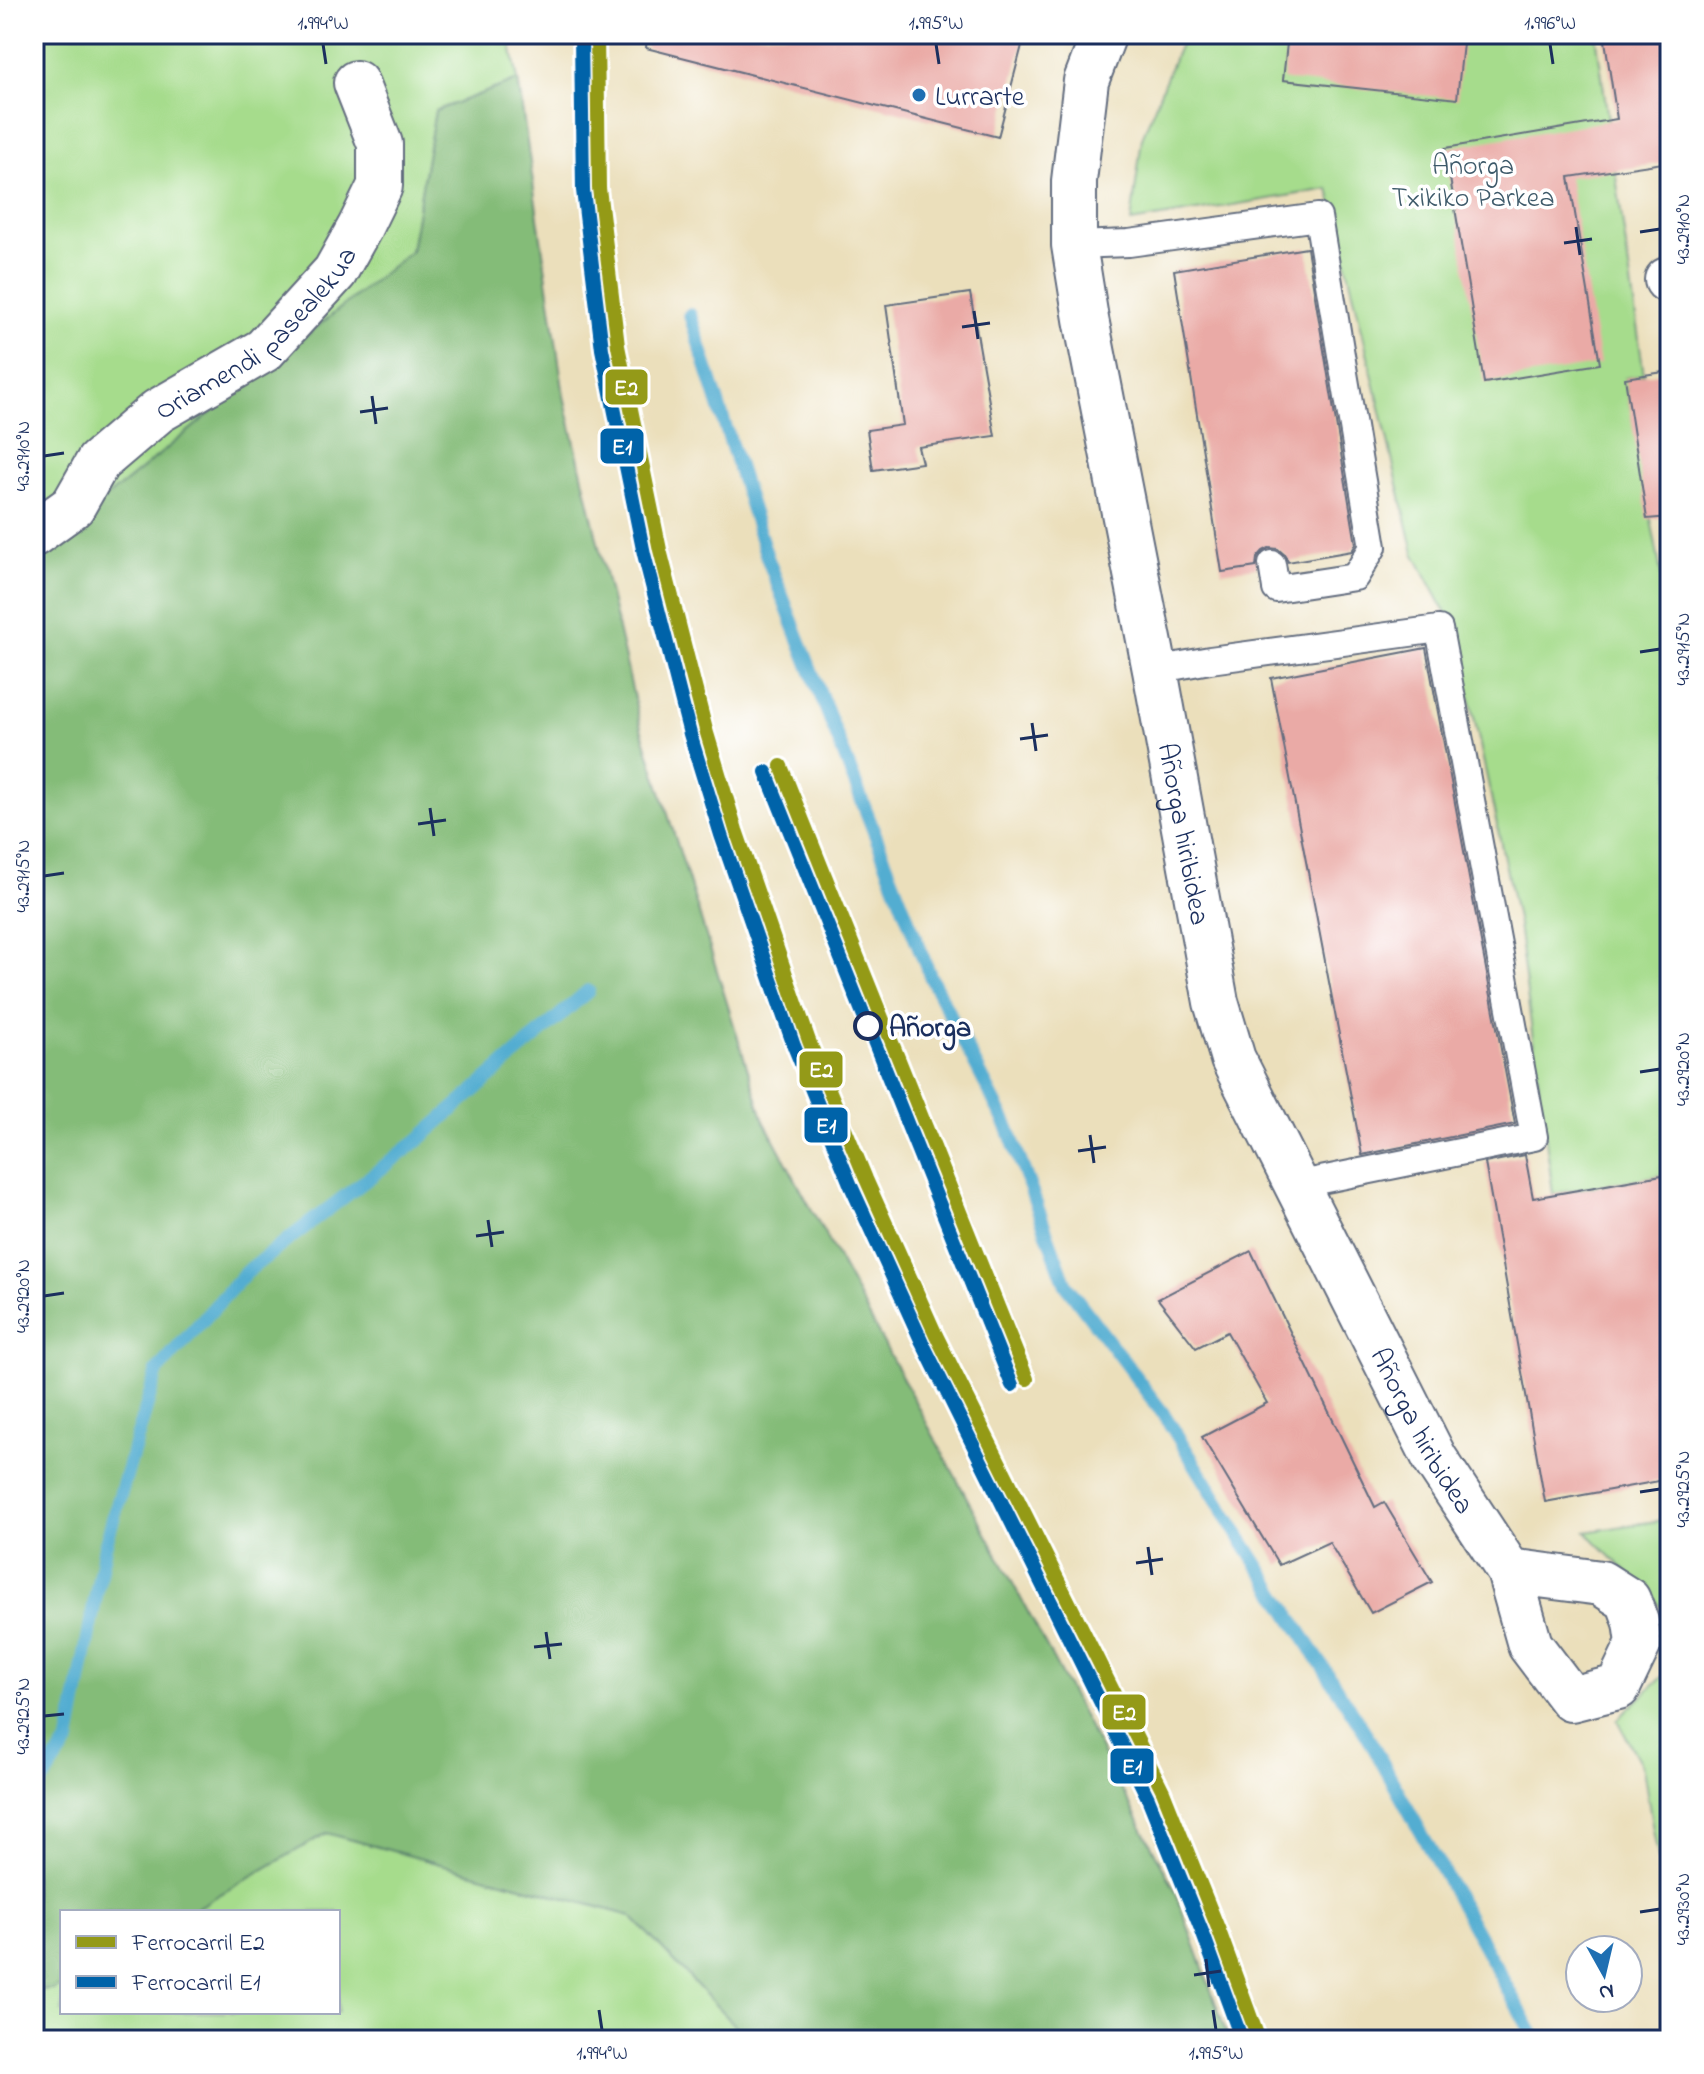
<svg xmlns="http://www.w3.org/2000/svg" width="1704" height="2074" viewBox="0 0 1704 2074" font-family="'Indie Flower',sans-serif">
	<style>
		.green { fill: #a6dc8c; stroke: #608675; stroke-width: 2 }
		.forest { fill: #84bc78; stroke: #50766b; stroke-width: 2 }
		.lines { fill: none; stroke-linecap: round; stroke-linejoin: round }
		.stream { stroke: #53add1; stroke-width: 14 }
		.building { fill: #eaaaa6 }
		.lane-casing { stroke: #646d7f; stroke-width: 30 }
		.street-casing { stroke: #646d7f; stroke-width: 48 }
		.lane { stroke: #fff; stroke-width: 26 }
		.street { stroke: #fff; stroke-width: 44 }
		.rail-1-casing { stroke: #fff; stroke-width: 20 }
		.rail-2-casing { stroke: #fff; stroke-width: 20 }
		.rail-1 { stroke: #949a18; stroke-width: 14 }
		.rail-2 { stroke: #0063a9; stroke-width: 14 }
		.ticks { fill: none; stroke: #1b2f5e; stroke-width: 3 }
		.poi-dot { fill: #1f6fb2; stroke: #fff; stroke-width: 3 }
		.stop-dot { fill: #fff; stroke: #1b2f5e; stroke-width: 4 }
		.labels { text-anchor: middle; stroke-width: 7; stroke-linejoin: round; paint-order: stroke }
		.poi-label { font-size: 28px; fill: #1b2f5e; stroke: #fff; text-anchor: start }
		.park-label { font-size: 28px; fill: #3e5a6a; stroke: #fff }
		.street-label { font-size: 28px; fill: #1b2f5e; stroke: #fff }
		.stop-label { font-size: 28px; font-weight: bold; fill: #1b2f5e; stroke: #fff; text-anchor: start }
		.line-badge { stroke: #fff; stroke-width: 3 }
		.badge-label { font-size: 22px; text-anchor: middle; font-weight: bold; fill: #fff }
		.neatline { fill: none; stroke: #1b2f5e; stroke-width: 3 }
		.ticks-label { font-size: 20px; text-anchor: middle; fill: #1b2f5e }
	</style>
	<rect width="100%" height="100%" fill="#fff"/>
	<filter id="ink" filterUnits="userSpaceOnUse"><feTurbulence type="fractalNoise" baseFrequency=".0125" numOctaves="2"/><feDisplacementMap in="SourceGraphic" scale="16" xChannelSelector="R" yChannelSelector="G"/><feConvolveMatrix kernelMatrix="1 2 1 2 8 2 1 2 1" color-interpolation-filters="sRGB"/></filter>
	<filter id="wash" filterUnits="userSpaceOnUse"><feTurbulence type="fractalNoise" baseFrequency=".006" numOctaves="4" result="noise"/><feDisplacementMap in="SourceGraphic" scale="32" xChannelSelector="R" yChannelSelector="G"/><feGaussianBlur stdDeviation="1.8" result="paint"/><feColorMatrix in="noise" values="0 0 0 0 0 0 0 0 0 0 0 0 0 0 0 0 0 1.4 0 .05"/><feComposite in="paint" operator="in"/></filter>
	<g filter="url(#wash)">
		<rect width="100%" height="100%" fill="#ebdfbb"/>
		<path class="green" d="M50 34H509L518 80 435 111 411 251 34 556V39Z
			M1184 34H1596L1644 375 1625 378 1664 590 1670 588V1211L1662 1175 1553 1194 1518 924 1456 632 1414 553 1329 189 1131 222 1142 138Z
			M1670 1519V1615L1586 1532Z
			M1670 1669V1918L1653 1830 1643 1768 1617 1720Z
			M327 1833 631 1916 749 2040H34V1989L53 1990 62 1985V2012H338V1912H189Z"/>
		<path class="forest" d="M518 80 564 396 641 728 764 1121 1009 1576 1174 1888 1229 2040H749L631 1916 327 1833 189 1912H62V1985L53 1990 34 1989V556L411 251 435 111Z"/>
		<g class="lines">
			<path class="stream" d="M690 315 767 557 931 978 1008 1128 1066 1285 1165 1416 1238 1534 1368 1737 1536 2040
				M34 1793 69 1741 105 1546 157 1371 246 1272 417 1141 588 991"/>
		</g>
		<g id="blocks">
			<path class="building" d="M647 34H1025L998 137 646 48Z
				M1288 34H1464L1457 99 1283 80Z
				M1604 34H1670V162L1569 177 1600 364 1484 383 1445 148 1617 119Z
				M1307 248 1356 544 1352 551 1288 562 1285 555 1278 549 1269 548 1263 551 1257 558 1256 567 1222 572 1174 270Z
				M970 293 995 436 918 447 922 463 873 470 867 430 903 425 886 305Z
				M1670 371V517L1647 519 1625 378Z
				M1426 648 1515 1124 1362 1155 1271 678Z
				M1525 1155 1533 1198 1662 1175 1670 1218V1479L1545 1502 1485 1163Z
				M1251 1251 1375 1507 1384 1502 1432 1582 1371 1613 1329 1542 1279 1565 1202 1437 1267 1403 1227 1332 1196 1348 1158 1299Z"/>
		</g>
	</g>
	<g filter="url(#ink)">
		<use href="#blocks" fill-opacity="0" stroke="#646d7f" stroke-width="2"/>
		<g class="lines">
			<g class="lane-casing">
				<path id="lane" d="M1074 245 1129 243 1318 217 1373 547 1355 577 1276 589 1272 564
					M1155 670 1210 660 1439 629 1534 1137 1296 1185"/>
			</g>
			<g class="street-casing">
				<g id="street">
					<path id="s1" d="M1104 34 1086 81 1074 181V245L1086 319 1155 670 1216 1002 1233 1059 1435 1459 1509 1571 1530 1645 1571 1699 1618 1687 1639 1643 1636 1622 1628 1600 1601 1583 1509 1571"/>
					<path d="M1667 280H1670"/>
					<path id="s2" d="M34 534 73 506 98 462 158 411 264 350 335 272 360 227 380 186V144L356 83"/>
				</g>
			</g>
			<use href="#lane" class="lane"/>
			<use href="#street" class="street"/>
			<g class="rail-1-casing">
				<path id="rail-1" d="M597 34 599 188 618 346 660 550 706 730 736 830 809 1041 866 1179 936 1335 1163 1791 1218 1928 1259 2040
					M781 766 1027 1379"/>
			</g>
			<g class="rail-2-casing">
				<path id="rail-2" d="M581 34 583 190 602 349 644 554 690 734 721 835 794 1046 851 1186 922 1342 1148 1798 1203 1934 1242 2040
					M766 772 1012 1385"/>
			</g>
			<use href="#rail-1" class="rail-1"/>
			<use href="#rail-2" class="rail-2"/>
		</g>
	</g>
	<path class="ticks" d="M323 44 326 64M936 44 939 64M1550 44 1553 64M1576 227 1580 255M1640 232 1660 229M1564 243 1592 239M974 311 978 339M962 327 990 323M372 396 376 424M360 412 388 408M44 456 64 453M1640 652 1660 649M1032 723 1036 751M1020 739 1048 735M430 808 434 836M418 824 446 820M44 876 64 873M1640 1072 1660 1069M1090 1135 1094 1163M1078 1151 1106 1147M488 1220 492 1247M476 1236 504 1232M44 1296 64 1293M1640 1492 1660 1489M1148 1547 1152 1575M1136 1563 1163 1559M546 1632 550 1659M534 1647 562 1644M44 1716 64 1714M1640 1912 1660 1909M1206 1959 1209 1987M1194 1975 1221 1971M599 2010 602 2030M1213 2010 1216 2030"/>
	<circle class="poi-dot" cx="919" cy="95" r="8"/>
	<circle class="stop-dot" cx="868" cy="1026" r="13"/>
	<g class="labels">
		<g class="poi-label">
			<text x="935" y="105">Lurrarte</text>
		</g>
		<g class="park-label">
			<text x="1473" y="174">Añorga<tspan x="1473" dy="32">Txikiko Parkea</tspan></text>
		</g>
		<g class="street-label">
			<text dy="10" stroke="none"><textPath href="#s2" startOffset="304">Oriamendi pasealekua</textPath></text>
			<text dy="10" stroke="none"><textPath href="#s1" startOffset="814">Añorga hiribidea</textPath></text>
			<text dy="10" stroke="none"><textPath href="#s1" startOffset="1462">Añorga hiribidea</textPath></text>
		</g>
		<g class="stop-label">
			<text x="889" y="1036">Añorga</text>
		</g>
	</g>
	<g class="line-badge">
		<rect x="604" y="368" width="45" height="38" rx="8" fill="#949a18"/>
		<rect x="599" y="427" width="46" height="38" rx="8" fill="#0063a9"/>
		<rect x="798" y="1050" width="46" height="39" rx="8" fill="#949a18"/>
		<rect x="803" y="1106" width="46" height="38" rx="8" fill="#0063a9"/>
		<rect x="1101" y="1693" width="46" height="38" rx="8" fill="#949a18"/>
		<rect x="1109" y="1747" width="46" height="38" rx="8" fill="#0063a9"/>
	</g>
	<g class="badge-label">
		<text x="626" y="395">E2</text>
		<text x="622" y="454">E1</text>
		<text x="821" y="1077">E2</text>
		<text x="826" y="1133">E1</text>
		<text x="1124" y="1720">E2</text>
		<text x="1132" y="1774">E1</text>
	</g>
	<rect width="1704" height="2074" fill="none" stroke="#fff" stroke-width="88"/>
	<rect x="60" y="1910" width="280" height="104" fill="#ffffff" stroke="#a4acbf" stroke-width="2"/>
	<rect x="76" y="1936" width="40" height="12" fill="#949a18" stroke="#a4acbf" stroke-width="2"/>
	<text x="132" y="1950" font-size="24" fill="#1b2f5e">Ferrocarril E2</text>
	<rect x="76" y="1976" width="40" height="12" fill="#0063a9" stroke="#a4acbf" stroke-width="2"/>
	<text x="132" y="1990" font-size="24" fill="#1b2f5e">Ferrocarril E1</text>
	<g transform="translate(1604 1974) rotate(172)"><circle r="38" fill="#ffffff" stroke="#a4acbf" stroke-width="2"/>
	<path d="M0-6L14 30L0 20L-14 30Z" fill="#1f6fb2"/>
	<text y="-12" font-size="22" font-weight="bold" text-anchor="middle" fill="#1b2f5e">N</text>
	</g>
	<rect x="44" y="44" width="1616" height="1986" class="neatline"/>
	<g class="ticks-label">
		<text x="323" y="29">1.994°W</text>
		<text x="936" y="29">1.995°W</text>
		<text x="1550" y="29">1.996°W</text>
		<text transform="translate(1682 229) rotate(-90)" y="7">43.2910°N</text>
		<text transform="translate(22 456) rotate(-90)" y="7">43.2910°N</text>
		<text transform="translate(1682 649) rotate(-90)" y="7">43.2915°N</text>
		<text transform="translate(22 876) rotate(-90)" y="7">43.2915°N</text>
		<text transform="translate(1682 1069) rotate(-90)" y="7">43.2920°N</text>
		<text transform="translate(22 1296) rotate(-90)" y="7">43.2920°N</text>
		<text transform="translate(1682 1489) rotate(-90)" y="7">43.2925°N</text>
		<text transform="translate(22 1716) rotate(-90)" y="7">43.2925°N</text>
		<text transform="translate(1682 1909) rotate(-90)" y="7">43.2930°N</text>
		<text x="602" y="2059">1.994°W</text>
		<text x="1216" y="2059">1.995°W</text>
	</g>
</svg>
